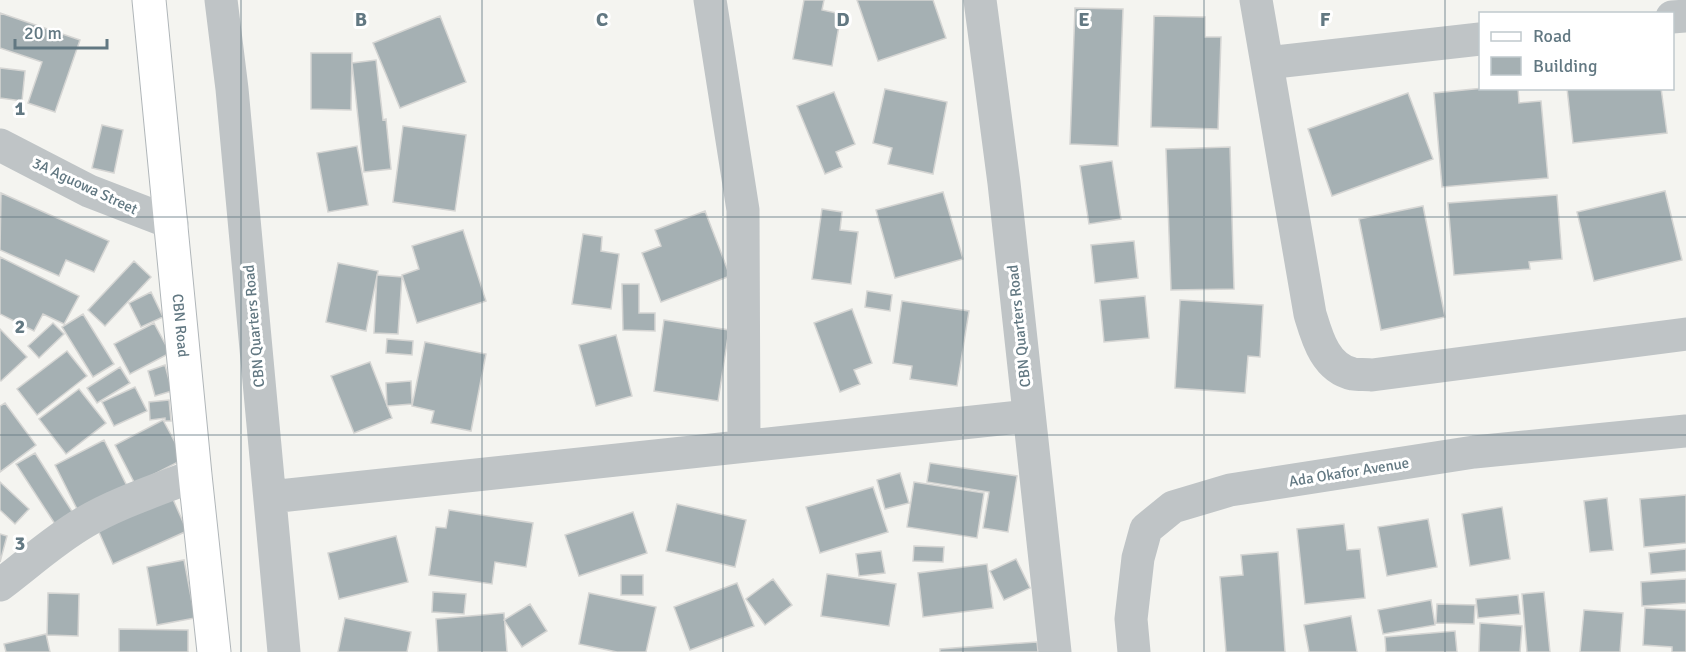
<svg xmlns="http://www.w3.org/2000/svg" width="1686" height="652" viewBox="0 0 1686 652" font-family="Signika,sans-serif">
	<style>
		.building { fill: #a5b0b3; stroke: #d5d5d3; stroke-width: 1.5 }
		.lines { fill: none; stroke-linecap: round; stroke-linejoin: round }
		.major-casing { stroke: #b0b6b9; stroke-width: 35 }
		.minor { stroke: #bfc4c6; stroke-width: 33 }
		.major { stroke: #fff; stroke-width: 33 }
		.grid { fill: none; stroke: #627882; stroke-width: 1.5; stroke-opacity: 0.55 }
		.labels { text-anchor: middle; stroke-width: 6; stroke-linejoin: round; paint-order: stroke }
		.street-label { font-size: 15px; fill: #627882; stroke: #fff }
		.grid-label { font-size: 20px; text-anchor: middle; font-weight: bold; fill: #627882; stroke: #fff; stroke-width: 6; stroke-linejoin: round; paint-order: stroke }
	</style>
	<rect width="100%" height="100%" fill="#f4f4f0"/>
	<path class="building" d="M804 0H824L822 10 841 14 832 66 793 59Z
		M857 0H933L946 38 878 61Z
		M1075 8 1123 9 1118 146 1070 144Z
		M0 13 80 40 55 112 28 103 42 62 0 48Z
		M440 16 466 82 400 108 373 43Z
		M1154 16 1205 17V37H1221L1218 129 1151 127Z
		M311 53H352L351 110 311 109Z
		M376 60 383 120 386 119 391 169 364 172 352 63Z
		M0 68 25 71 22 101 0 98Z
		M1484 88H1518L1519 103 1541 101 1548 178 1442 187 1434 93Z
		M1567 88H1661L1667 133 1573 143Z
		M885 89 947 102 933 174 888 164 892 148 873 143Z
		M834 92 855 144 836 152 842 167 825 174 797 106Z
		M1408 93 1433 159 1332 196 1308 129Z
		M102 125 123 130 114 173 92 168Z
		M403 126 466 135 455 211 393 202Z
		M357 146 368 205 328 212 317 153Z
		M1230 147 1234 289 1171 290 1166 149Z
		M1112 161 1121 219 1089 224 1080 166Z
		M1665 191 1682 260 1594 281 1577 212Z
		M943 192 963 259 895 278 876 210Z
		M1 193 109 241 94 272 66 260 59 276 0 250Z
		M1557 195 1562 259 1529 262 1530 269 1454 275 1448 203Z
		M1423 206 1445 317 1381 330 1359 219Z
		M822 209 842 212 840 230 858 232 851 284 812 279Z
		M705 211 730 276 661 302 642 253 661 246 655 230Z
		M463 230 486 301 417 323 402 275 419 269 412 246Z
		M583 234 602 237 601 251 619 254 611 309 572 304Z
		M1134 241 1138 278 1095 283 1091 245Z
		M0 257 79 296 64 324 43 314 34 331 0 314Z
		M134 261 151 277 105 326 88 310Z
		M338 263 378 271 366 331 326 322Z
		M377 275 402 277 398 334 374 333Z
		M622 284H639V313H655V331L623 330Z
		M867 291 892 295 890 311 865 307Z
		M151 292 163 317 141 327 129 303Z
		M1145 296 1149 338 1104 342 1100 300Z
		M1180 300 1263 305 1260 357 1248 356 1245 393 1175 388Z
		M902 301 969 311 957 386 910 379 912 366 893 363Z
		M852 309 872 363 854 370 860 384 840 392 814 323Z
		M83 314 114 364 93 377 62 327Z
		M664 320 729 330 718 401 654 391Z
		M53 323 64 334 39 358 28 346Z
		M154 323 170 353 130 374 114 344Z
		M0 329 27 357 1 381 0 380Z
		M616 335 632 396 596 406 579 345Z
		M387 339 413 341 412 355 386 353Z
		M425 342 486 354 471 431 431 423 434 411 412 406Z
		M67 351 87 376 37 415 17 389Z
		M370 362 392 418 354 433 331 376Z
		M165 365 172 391 155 396 148 371Z
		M120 367 130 383 97 403 87 388Z
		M411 381 412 404 387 406 386 383Z
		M135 387 147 411 114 426 102 402Z
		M79 389 106 423 66 454 39 419Z
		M169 400 171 421H165V418L150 420 149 402Z
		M5 403 36 445 0 472V406Z
		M163 420 184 459 135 484 115 445Z
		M104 440 127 486 78 511 55 465Z
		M35 453 73 513 55 524 16 464Z
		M930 463 1017 476 1008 532 983 528 989 492 927 482Z
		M900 473 909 503 885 509 877 480Z
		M0 482 29 509 15 524 0 510Z
		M914 482 984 493 977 538 907 527Z
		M873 487 888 532 820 553 806 507Z
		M1686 495V543L1644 547 1640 499Z
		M172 497 187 531 113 564 98 530Z
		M1607 498 1613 550 1590 552 1584 501Z
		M677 504 746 520 735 567 666 551Z
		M1502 507 1510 559 1470 566 1462 514Z
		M449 510 533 523 526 567 495 562 492 584 429 575 436 527 446 528Z
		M633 512 647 553 579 576 565 535Z
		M1428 519 1437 567 1387 576 1378 527Z
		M1344 524 1347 550 1360 549 1365 598 1305 604 1297 529Z
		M0 534 7 536 0 562Z
		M396 536 408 582 339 599 328 553Z
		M914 546 944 547 943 562 913 561Z
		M1686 549V571L1651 574 1649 553Z
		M881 551 885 573 859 576 856 554Z
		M1278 552 1285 652H1226L1220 577 1243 575 1241 555Z
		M1016 559 1030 588 1004 600 990 571Z
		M184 560 195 618 157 625 147 567Z
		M987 564 993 608 923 617 918 573Z
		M827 574 896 584 889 626 821 616Z
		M621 575H643V595H621Z
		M773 579 792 605 765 625 746 599Z
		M1686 579V603L1642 606 1641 582Z
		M737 583 754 626 690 650 674 607Z
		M433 592 466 594 464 614 432 612Z
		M1544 592 1550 652H1527L1522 594Z
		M48 593 79 594 78 636 47 635Z
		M589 593 656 607 646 652H617L579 644Z
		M1518 595 1520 614 1478 618 1476 599Z
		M1431 600 1435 625 1383 634 1378 610Z
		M530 604 547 631 522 647 504 620Z
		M1437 604 1475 605 1474 624 1436 623Z
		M1645 608 1686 610V652H1672V647L1643 645Z
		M1584 610 1623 613 1620 652H1580Z
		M504 613 507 652H438L436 619Z
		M1351 616 1357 652H1309L1304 625Z
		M345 618 411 632 407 652H338Z
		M1480 623 1522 626 1520 652H1479Z
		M119 629 188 630V652H119Z
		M1455 631 1457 652H1386L1385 637Z
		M46 634 50 652H6L4 644Z
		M1037 642 1038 652H940V649Z"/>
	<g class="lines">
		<g class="major-casing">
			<g id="major">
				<path id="s1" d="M149 0 195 475 214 652"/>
			</g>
		</g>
		<path class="minor" d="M221 0 232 89 284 652
			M710 0 743 210 744 446
			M980 0 1004 183 1055 652
			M1256 0 1310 314C1317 337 1325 368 1353 374 1359 375 1366 374 1372 375L1686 334
			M1672 17 1686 16
			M1267 63 1480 39
			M0 145 89 191 172 223
			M270 497 1029 416
			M0 585C28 564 54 540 85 522 119 502 158 490 195 475
			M1134 652 1131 619 1138 558 1146 529 1173 507 1230 490 1474 452 1686 431"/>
		<use href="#major" class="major"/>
	</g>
	<path class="grid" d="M241 0V652M482 0V652M723 0V652M963 0V652M1204 0V652M1445 0V652M0 217H1686M0 435H1686"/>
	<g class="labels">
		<g class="street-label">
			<text transform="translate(85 186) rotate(25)" y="5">3A Aguowa Street</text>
			<text dy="5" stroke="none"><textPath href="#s1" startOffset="327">CBN Road</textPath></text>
			<text transform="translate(254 326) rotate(-95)" y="5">CBN Quarters Road</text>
			<text transform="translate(1019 326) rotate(-96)" y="5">CBN Quarters Road</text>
			<text transform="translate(1349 472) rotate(-9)" y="5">Ada Okafor Avenue</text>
		</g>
	</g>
	<g class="grid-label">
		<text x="361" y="26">B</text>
		<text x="602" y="26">C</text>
		<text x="843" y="26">D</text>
		<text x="1084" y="26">E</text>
		<text x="1325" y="26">F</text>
		<text x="20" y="115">1</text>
		<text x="20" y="333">2</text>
		<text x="20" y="550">3</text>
	</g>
	<rect x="1479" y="12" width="195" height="78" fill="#ffffff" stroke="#c0c9cd" stroke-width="1.5"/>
	<rect x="1491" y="32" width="30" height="9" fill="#ffffff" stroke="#c0c9cd" stroke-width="1.5"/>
	<text x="1533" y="42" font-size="18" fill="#627882">Road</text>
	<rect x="1491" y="57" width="30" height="18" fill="#a5b0b3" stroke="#c0c9cd" stroke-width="1.5"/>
	<text x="1533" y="72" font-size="18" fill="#627882">Building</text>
	<path d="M15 39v9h92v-9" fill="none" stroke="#627882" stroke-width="3"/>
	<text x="24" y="39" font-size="18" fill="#627882" stroke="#ffffff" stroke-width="4.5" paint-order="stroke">20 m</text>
</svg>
